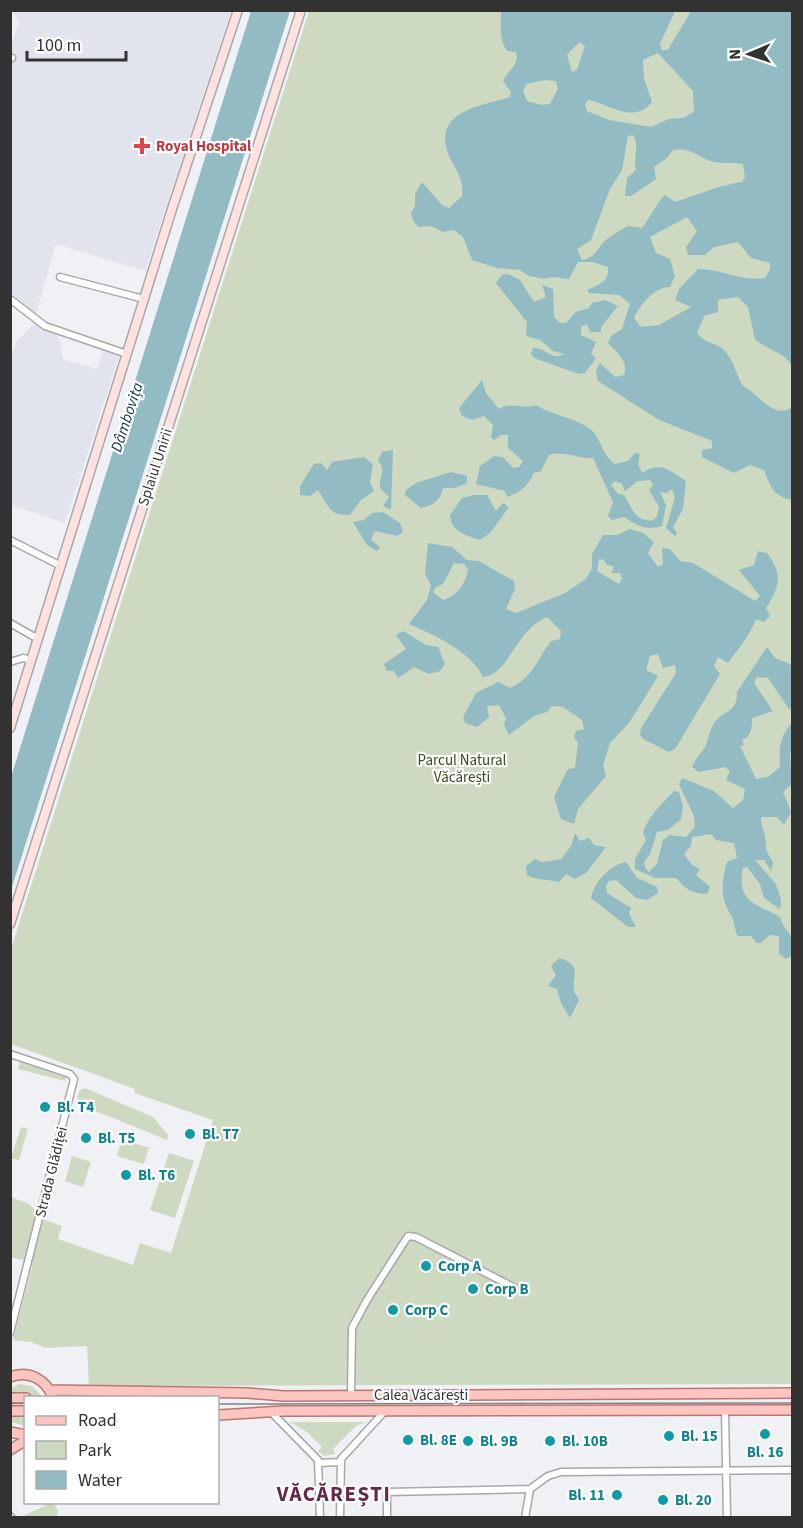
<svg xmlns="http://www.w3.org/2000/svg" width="803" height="1528" viewBox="0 0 803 1528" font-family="'Source Sans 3',sans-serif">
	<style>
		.built { fill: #e1e3ed }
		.green { fill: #cdd9c0 }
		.water { fill: #93bbc3; fill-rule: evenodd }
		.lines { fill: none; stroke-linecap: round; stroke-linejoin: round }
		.street-casing { stroke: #a8a8ab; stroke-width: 9 }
		.secondary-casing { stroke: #a8a8ab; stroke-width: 11 }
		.primary-casing { stroke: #b77873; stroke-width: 12 }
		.street { stroke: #fff; stroke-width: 6 }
		.secondary { stroke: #ffe2df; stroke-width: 8 }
		.primary { stroke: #fec4bf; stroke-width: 9 }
		.tram { stroke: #828284; stroke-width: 1.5 }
		.health-dot { fill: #e0444e; stroke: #fff; stroke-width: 2 }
		.culture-dot { fill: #0f9aa8; stroke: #fff; stroke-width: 2 }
		.labels { text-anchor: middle; stroke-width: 4.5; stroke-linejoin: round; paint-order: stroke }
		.health-label { font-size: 15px; font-weight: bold; fill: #be3a42; stroke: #fff; text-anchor: start }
		.street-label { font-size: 15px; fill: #323233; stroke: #fff }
		.park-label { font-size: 15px; fill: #374b1d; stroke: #fff }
		.culture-label { font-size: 15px; font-weight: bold; fill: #0d838f; stroke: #fff; text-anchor: start }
		.water-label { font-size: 16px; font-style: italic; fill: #0e363c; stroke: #fff }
		.district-label { font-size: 21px; font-weight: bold; letter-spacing: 1.5px; fill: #672748; stroke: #fff }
	</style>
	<rect width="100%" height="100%" fill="#f0f1f4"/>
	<path class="built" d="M11 10 231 11 145 271 56 244 36 314 11 293 10 48 19 22Z
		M35 323 58 333 63 359 97 369 103 351 119 356 65 523 11 505 10 359 16 342Z"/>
	<path class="green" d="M309 11H792V1384L89 1386 87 1346 45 1348 31 1342 13 1340 33 1263 11 1257V1197L29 1204 45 1220 62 1226 58 1239 133 1265 140 1243 171 1253 213 1120 134 1093 135 1089 11 1044V949Z
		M20 1062 67 1078 65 1081 18 1069Z
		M85 1088 153 1117 168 1135 167 1140 81 1105 77 1097 80 1090Z
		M21 1127 28 1129 19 1160 11 1158Z
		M122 1139 149 1148 144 1164 117 1156Z
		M169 1153 194 1161 175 1218 150 1210Z
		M72 1156 91 1162 83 1187 65 1181Z
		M19 1384 32 1386 43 1397 26 1398 25 1426 11 1422V1388Z
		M290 1422H366L356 1426 333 1449 335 1454 324 1456 318 1451 322 1447 307 1432Z
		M51 1503H54L58 1511 57 1517H21Z"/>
	<path class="water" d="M504 10 675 11 660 44 662 50H668L691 11H792V366C782 350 768 351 755 339L748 307 738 297 718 300V312L704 316 697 333C705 344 716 342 725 351 734 361 736 375 743 386 758 393 774 421 792 407V500C774 497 770 486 764 470L750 465 734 473 702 457V450L712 448V441L659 420 598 381 596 371 600 363 615 377 624 375C629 361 617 353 608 343L611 336 622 329 630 304 619 295 589 293 587 290C599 284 609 283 608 267L592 262H578L569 279 552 277 544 279 529 276 520 270 497 268 472 260 463 237 454 230 443 232 431 226 419 227 413 221 411 213 415 206V194L422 182 442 205 449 208 462 196C464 180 457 172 450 158 429 112 480 106 510 97L511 92 503 81C508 70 520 65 516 52L507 51C499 40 501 26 501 13ZM579 42 585 46 577 70 572 72 567 55ZM658 53 693 91 694 112 683 118 669 119 651 127 609 120 587 111 585 105 588 100C610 104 634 125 652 102L644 79 643 60ZM545 80 556 81 558 89 550 104 542 105 527 101 523 91 526 84ZM633 135C640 145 633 158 636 170L627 178 625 196H631L656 179 654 167 667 158 673 150C691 146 698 158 714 162 724 164 733 162 743 164L745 178 742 182C719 185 698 195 675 202L665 195C655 205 651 217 642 228L628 226C621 230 613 234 607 239 598 246 596 258 582 260L577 249 591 240 610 189 622 170 628 136ZM687 217 697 231 686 247 688 255H705L714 247 738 242 751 258 770 263V270L765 278C742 282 722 269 698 269L679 289 675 300 691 307 659 325 641 327 634 318C640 305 654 287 670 287L675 276 670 259 656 253 650 237Z
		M251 11H290L11 890V777Z
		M508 274 520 280 534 302 546 297 542 285 553 289 554 317 560 323H566L576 312 589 308 592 303 605 300 618 306 601 327V332H590L587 324 581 327V335L596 342 591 354 596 358 585 373 579 374 534 358 531 354 533 348C547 347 551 362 564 354L553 351 540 340 526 336 527 322 496 283 502 275Z
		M482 380 486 393 499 409C511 401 523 410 536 405 553 416 575 417 590 429 601 437 601 454 615 464L628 461 635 453 640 454 638 464 642 473C662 461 668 470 686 481L683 509 673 527 677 533 675 536 666 528 675 498 672 489 666 493 660 492 666 505 662 526C646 531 637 526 624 517L612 520 608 516 613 502 593 458C577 459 565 450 549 455L541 471 534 473C528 486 521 492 507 497L505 491 476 484 480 466 494 456 503 457 513 468 519 467 523 461 508 448V435H501L494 440 491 437 493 425 484 416 472 420 462 416 459 408ZM650 480 653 485 649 490 659 507 657 517 651 521C633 519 633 509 624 495L618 494 611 485 615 481 622 484 625 491 638 481Z
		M393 450 391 510 383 506 389 497 380 488C379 475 387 473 378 460L382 452Z
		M364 457 373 464 370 482 374 491 361 500 350 515C328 516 328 504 318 490L310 496 300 495V486L314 464 321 463 327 470 332 462Z
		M451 472 467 476V483L454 488H443C440 501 434 505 421 508L405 495 406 490 416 483Z
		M474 495H487L496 511 503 503 509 507 490 533 480 540C466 535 451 532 450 515L462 498Z
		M383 512 400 523 403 532 397 536 375 531 371 540 380 547 377 551 367 545 353 522 364 520 372 513Z
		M630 529 643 533 654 542 648 553 658 567 663 564 662 548 670 549 680 561 693 563 755 601 760 596 739 570 754 565 758 551 767 553C783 575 780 586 766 608L770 616 764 622 756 619C750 635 738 649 728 663L718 657 714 666 720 674 675 749 669 752 643 739 640 735 641 728 676 673 675 665 663 668 658 654 650 656 646 670 658 676 629 723 610 743 603 765 606 776 578 809 574 824 561 819 554 797 568 769 575 768 578 743 574 737 576 731 584 729 582 720 563 707 552 706 547 712 534 716 509 735 504 725 506 718 499 705 487 706 489 717 477 727 465 723 463 717 476 693 498 682 510 688C533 678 538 658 551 641L560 639 561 631 547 617C514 631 510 674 483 677 471 651 434 635 409 624L427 600 431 585 425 574 428 543 452 547 467 560 479 561 514 581 515 589 506 609 516 613 565 593 586 579 592 568V554L603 535H617ZM603 559 606 564 614 567 611 573H620L622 578 619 584 597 571 599 560ZM454 563 464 564 468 569C465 585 458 595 443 600L433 592 436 587 443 584Z
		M403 631 426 645 438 647 445 664 440 671 429 674 414 667 398 678 394 671H387L384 664 406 649 396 635Z
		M767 647 775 658 792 665V707L789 709 768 678 757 677 754 683 773 711 752 718C752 727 752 736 742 740L744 745 740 746 756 779 768 777 780 767C779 748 779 737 792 723V751L790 753 792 784 783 792 791 812 784 825 777 817H761C761 824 762 826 764 832 768 847 762 845 773 862L771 871 764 860H755L776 884 781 900 780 909 764 898 760 884 747 867 743 868C736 902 756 904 780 917L783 925 792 937V956L786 959 779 954V936L770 935 761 943H757L751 936H738C734 930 735 923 732 917 720 898 721 884 727 862L737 858 734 843 716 840 711 834 692 837 691 846 684 854 692 865 700 869 696 875 710 887 707 894C692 894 686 889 676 878H655L635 869V859L646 840 643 832C649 815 662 804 674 791L679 792 683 807 681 819 668 830 657 832 650 854 644 862 645 868 649 872 657 864 663 840 670 835 686 837 695 827 694 816 679 784 682 778 714 791 733 808 743 800 745 789 726 780 730 771 725 767 699 772 692 767C695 759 700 755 705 747 709 739 709 729 716 721 725 709 737 714 737 692Z
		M575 833 580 841 589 838 594 845 606 847 586 873 575 879 566 874 559 882C547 879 538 881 527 875L526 866 535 859 542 862 561 859 571 846Z
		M626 862 637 878 657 887 658 893 647 900 636 898 616 880 609 881 606 886 607 893 631 908 629 914 636 927H628L591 898C594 882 610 865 626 862Z
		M559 958C584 965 571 977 574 991 575 995 578 997 579 1000L570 1018 561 1003 557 989 548 986 556 975 551 966Z"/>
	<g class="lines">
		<g class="street-casing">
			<path id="street" d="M10 57 12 58
				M60 277 144 299
				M10 299 45 326 127 354
				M10 540 61 566
				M10 623 38 639
				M10 662 23 658 32 660
				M10 1054 70 1074 74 1079 10 1333
				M351 1395 352 1328 367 1300 408 1236 416 1237 515 1288
				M725 1410 727 1518
				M271 1412 318 1460 320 1518
				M319 1463 340 1462
				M10 1516 12 1518
				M340 1518 341 1459 385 1411
				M387 1518V1492L530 1489 548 1476 561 1472 792 1470
				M525 1518 530 1489"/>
		</g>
		<g class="secondary-casing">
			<path id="secondary" d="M10 728 172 209 238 10
				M10 924 301 10"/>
		</g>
		<g class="primary-casing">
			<path id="primary" d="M10 1377C29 1370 46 1379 53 1398
				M50 1390 248 1393 283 1396 792 1393
				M10 1398H26
				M10 1411H26
				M218 1415 283 1411 792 1410
				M10 1432 26 1435
				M10 1450 26 1440"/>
		</g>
		<use href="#street" class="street"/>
		<use href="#secondary" class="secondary"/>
		<use href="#primary" class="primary"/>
		<path class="tram" d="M10 1403H26
			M218 1404 792 1403"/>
	</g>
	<path class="health-dot" d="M139 137h6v6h6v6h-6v6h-6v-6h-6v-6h6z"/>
	<g class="culture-dot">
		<circle cx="45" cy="1107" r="6"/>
		<circle cx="190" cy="1134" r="6"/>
		<circle cx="86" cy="1138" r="6"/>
		<circle cx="126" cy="1175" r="6"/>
		<circle cx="426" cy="1266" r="6"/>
		<circle cx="473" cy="1289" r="6"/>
		<circle cx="393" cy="1310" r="6"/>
		<circle cx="765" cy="1434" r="6"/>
		<circle cx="669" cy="1436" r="6"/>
		<circle cx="408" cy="1440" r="6"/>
		<circle cx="468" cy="1441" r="6"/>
		<circle cx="550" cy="1441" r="6"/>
		<circle cx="617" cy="1495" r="6"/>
		<circle cx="663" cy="1500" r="6"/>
	</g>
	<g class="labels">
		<g class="health-label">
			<text x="156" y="151">Royal Hospital</text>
		</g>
		<g class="street-label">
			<text transform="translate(155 467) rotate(-72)" y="5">Splaiul Unirii</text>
			<text transform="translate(51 1172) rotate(-76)" y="5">Strada Glădiței</text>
			<text x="421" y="1400">Calea Văcărești</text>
		</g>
		<g class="park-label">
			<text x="462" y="765">Parcul Natural<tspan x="462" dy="17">Văcărești</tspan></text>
		</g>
		<g class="culture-label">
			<text x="57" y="1112">Bl. T4</text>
			<text x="202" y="1139">Bl. T7</text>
			<text x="98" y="1143">Bl. T5</text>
			<text x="138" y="1180">Bl. T6</text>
			<text x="438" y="1271">Corp A</text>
			<text x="485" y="1294">Corp B</text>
			<text x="405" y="1315">Corp C</text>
			<text x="681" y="1441">Bl. 15</text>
			<text x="420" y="1445">Bl. 8E</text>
			<text x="480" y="1446">Bl. 9B</text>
			<text x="562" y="1446">Bl. 10B</text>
			<text x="765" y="1457" text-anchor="middle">Bl. 16</text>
			<text x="605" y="1500" text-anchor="end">Bl. 11</text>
			<text x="675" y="1505">Bl. 20</text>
		</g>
		<g class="water-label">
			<text transform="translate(126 417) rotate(-72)" y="6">Dâmbovița</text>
		</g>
		<g class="district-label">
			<text x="334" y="1501">VĂCĂREȘTI</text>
		</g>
	</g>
	<rect width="803" height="1528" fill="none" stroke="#323233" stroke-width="24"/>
	<rect x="24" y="1396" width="195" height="108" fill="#ffffff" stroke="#adadad" stroke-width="1.5"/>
	<rect x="36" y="1416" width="30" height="9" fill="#fec4bf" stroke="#adadad" stroke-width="1.5"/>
	<text x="78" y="1426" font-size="18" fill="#323233">Road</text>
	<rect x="36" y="1441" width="30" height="18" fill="#cdd9c0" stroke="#adadad" stroke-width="1.5"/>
	<text x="78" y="1456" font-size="18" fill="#323233">Park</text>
	<rect x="36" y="1471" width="30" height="18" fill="#93bbc3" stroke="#adadad" stroke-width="1.5"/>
	<text x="78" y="1486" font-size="18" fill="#323233">Water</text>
	<g transform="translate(749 54) rotate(268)" stroke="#ffffff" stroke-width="4.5" paint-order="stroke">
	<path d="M0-4.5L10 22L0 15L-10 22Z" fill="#323233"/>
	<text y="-9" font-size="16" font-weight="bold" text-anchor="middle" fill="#323233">N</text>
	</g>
	<path d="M27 51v9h99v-9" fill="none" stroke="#323233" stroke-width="3"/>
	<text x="36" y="51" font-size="18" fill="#323233" stroke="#ffffff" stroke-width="4.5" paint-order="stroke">100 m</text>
</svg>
